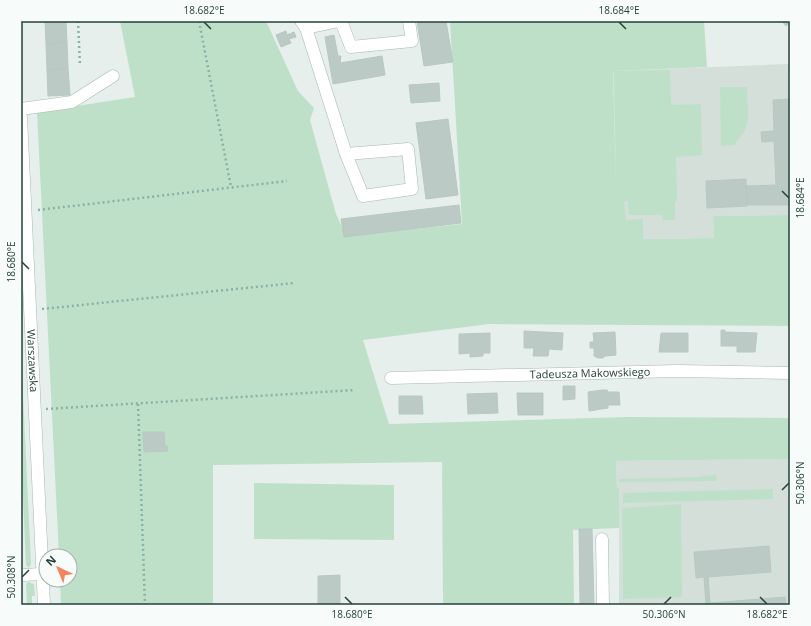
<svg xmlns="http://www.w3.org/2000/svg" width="811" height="626" viewBox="0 0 811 626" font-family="'Open Sans',sans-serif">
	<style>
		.built { fill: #d4dfda }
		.green { fill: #bfe0c8 }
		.building { fill: #bbcac4; stroke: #b8c9c2 }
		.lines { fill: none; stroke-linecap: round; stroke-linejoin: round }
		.minor-casing { stroke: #a8b8b2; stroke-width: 13 }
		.path { stroke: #86b3a5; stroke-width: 2.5; stroke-dasharray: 2 3; stroke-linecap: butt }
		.minor { stroke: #fff; stroke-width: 12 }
		.ticks { fill: none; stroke: #24423a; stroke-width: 1.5 }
		.labels { text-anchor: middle; stroke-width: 3; stroke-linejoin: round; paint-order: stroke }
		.street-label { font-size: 11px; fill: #24423a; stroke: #f7fbf9 }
		.neatline { fill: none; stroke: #24423a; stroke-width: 1.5 }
		.ticks-label { font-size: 10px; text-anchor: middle; fill: #24423a }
	</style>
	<rect width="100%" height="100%" fill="#e6efeb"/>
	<path class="built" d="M790 64V215L713 216 714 238 642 239 626 221 617 202 613 71Z
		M790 459V605H619V489L617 488 616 461Z"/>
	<path class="green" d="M120 21H266L298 91 314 108 310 120 336 214 346 236 462 224 450 21H704L707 67 613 71 616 182 614 71 670 70 671 105 701 104 702 155 676 157 677 201H675V220H663L662 215H629L628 201 624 202 626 220 643 219V239L714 238 713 216 790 215V326L489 324 363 340 389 424 627 417 790 418V459L616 461 617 488H619V528L573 530 574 605H443L442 462 213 465V605H61L60 580H70V556H59L37 112 135 97Z
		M720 87H747C747 101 751 119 744 132 741 137 737 140 735 145L721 146Z
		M21 353 31 564 29 568 26 565 21 455Z
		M716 475 717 481 619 482V479L702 477 703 476Z
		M254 483 394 485V540L254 539Z
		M773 489V499L623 503V493Z
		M681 504 682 597 623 599 622 508Z
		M28 582 34 584 35 596H32V605H27L26 584Z"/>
	<path class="building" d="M45 21H66L67 42 46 44Z
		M417 21H446L453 62 424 66Z
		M782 21H790V22L786 26Z
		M286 31 287 35 294 32 296 37 289 39 291 43 281 47 276 35Z
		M334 35 338 56H341L340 63 382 56 385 75 333 84 325 37Z
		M67 42 68 68 47 70 46 44Z
		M68 68 70 95 48 96 47 70Z
		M439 83 440 101 411 103 409 85Z
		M790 99V205H747L746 186 776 185 774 141 762 142 761 132 774 131 773 100Z
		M448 119 458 195 426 199 416 123Z
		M746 179 747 206 707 208 706 181Z
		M459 205 461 223 344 237 341 219Z
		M721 330H725V332L757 333 755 352H737V346H721Z
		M524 331 563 333 562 350 549 349 548 356H533L534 348H524Z
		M615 332 616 355 605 356 603 358H598L594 356V348H590V342H594L593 333Z
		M490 333V353H483V356L470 357V353L459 354V334Z
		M661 333H688V352H659Z
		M563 386H575V399L563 400Z
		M602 390H607L608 392H619L620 405H608V408L589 411 588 392Z
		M497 393 498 413 468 414 467 394Z
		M517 393H543V415H518Z
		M399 396H422L423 414H399Z
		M143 432H164L165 446H167L168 451 144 452Z
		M579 529H592L594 605H580Z
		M769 546 771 572 708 577 710 603 785 597 786 605H706L704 577 696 578 694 552Z
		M340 575V605H318V576Z"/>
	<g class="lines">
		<g class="minor-casing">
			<g id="minor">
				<path d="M301 21 306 28 346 154 363 196 412 189 408 149 346 154"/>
				<path d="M341 21 351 47 412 41 409 21"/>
				<path d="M306 28 339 21"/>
				<path d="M21 109 72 102 113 76"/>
				<path id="s1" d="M21 117 44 605"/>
				<path id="s2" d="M391 378 677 371 790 373"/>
				<path d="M602 539 603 605"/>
				<path d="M23 575 42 574"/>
			</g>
		</g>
		<path class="path" d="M78 21 80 66
			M199 21 231 187
			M38 210 287 181
			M42 309 294 283
			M138 404 145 605
			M46 409 355 390"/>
		<use href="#minor" class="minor"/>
	</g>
	<path class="ticks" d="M204 22 211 29M619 22 626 29M782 191 789 198M22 262 29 269M782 490 789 483M22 577 29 570M345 597 352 604M760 597 767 604M664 604 671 597"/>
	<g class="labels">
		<g class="street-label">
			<text dy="4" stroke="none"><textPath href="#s1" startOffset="244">Warszawska</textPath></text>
			<text dy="4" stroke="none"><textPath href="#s2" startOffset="199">Tadeusza Makowskiego</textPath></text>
		</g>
	</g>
	<rect width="811" height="626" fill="none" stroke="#f7fbf9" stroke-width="44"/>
	<g transform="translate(58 568) rotate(316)"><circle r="19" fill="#f7fbf9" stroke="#a3b1ad"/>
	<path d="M0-3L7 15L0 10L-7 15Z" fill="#f4845f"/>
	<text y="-6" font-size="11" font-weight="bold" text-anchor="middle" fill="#24423a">N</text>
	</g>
	<rect x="22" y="22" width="767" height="582" class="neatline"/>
	<g class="ticks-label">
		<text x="204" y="14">18.682°E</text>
		<text x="619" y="14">18.684°E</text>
		<text transform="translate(800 198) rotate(-90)" y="4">18.684°E</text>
		<text transform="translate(11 262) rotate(-90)" y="4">18.680°E</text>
		<text transform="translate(800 483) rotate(-90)" y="4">50.306°N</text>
		<text transform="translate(11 577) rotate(-90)" y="4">50.308°N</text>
		<text x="352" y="618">18.680°E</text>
		<text x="664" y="618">50.306°N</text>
		<text x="767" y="618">18.682°E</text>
	</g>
</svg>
